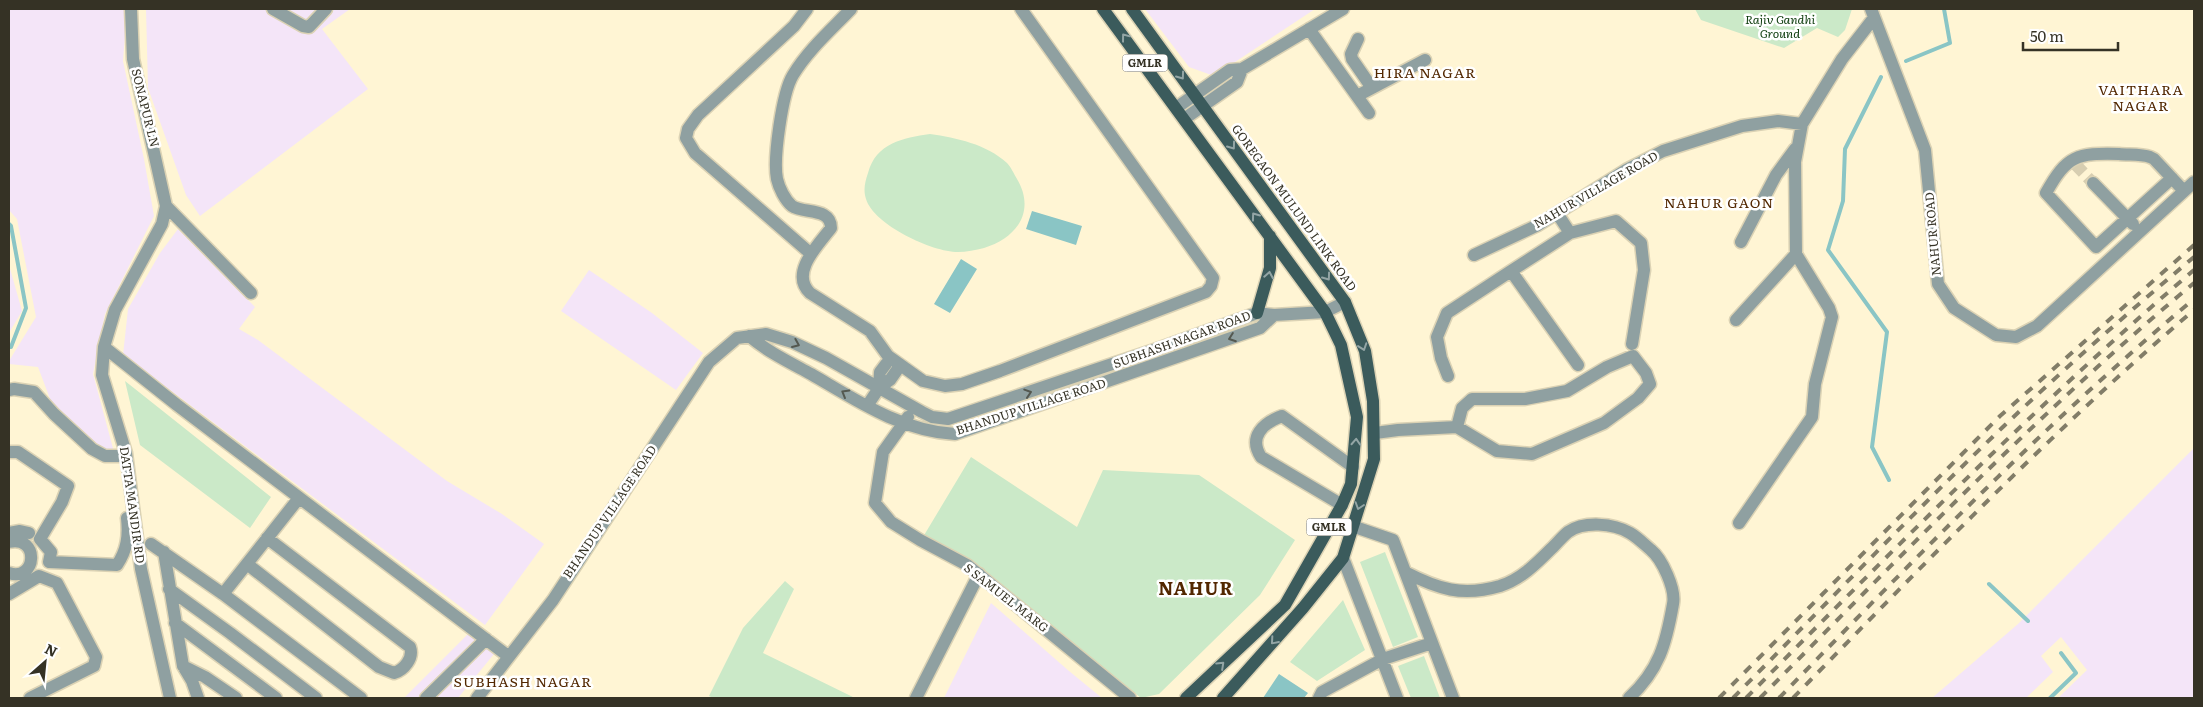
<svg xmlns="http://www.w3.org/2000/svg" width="2203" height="707" viewBox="0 0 2203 707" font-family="Literata,serif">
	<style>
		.industrial { fill: #f4e5f8 }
		.green { fill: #cbe9c8 }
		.water { fill: #8ac5c5 }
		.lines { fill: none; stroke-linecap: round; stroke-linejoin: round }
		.stream { stroke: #8ac5c5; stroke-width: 4 }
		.minor-tunnel { stroke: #d7ceb1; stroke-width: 12; stroke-dasharray: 12 6; stroke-linecap: butt }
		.minor-casing { stroke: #dbd2b4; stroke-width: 15 }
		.major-casing { stroke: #dbd2b4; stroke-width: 15 }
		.minor { stroke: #8fa0a1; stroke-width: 12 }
		.major { stroke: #3b5b5c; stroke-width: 12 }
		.rail { stroke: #827d68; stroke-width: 4; stroke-dasharray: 9 9; stroke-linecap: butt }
		.oneway { stroke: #93a5a5 }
		.oneway2 { stroke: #545850 }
		.labels { text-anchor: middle; stroke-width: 5; stroke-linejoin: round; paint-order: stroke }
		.shield { fill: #fff; stroke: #727066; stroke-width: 1 }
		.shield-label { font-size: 11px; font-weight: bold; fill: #353225 }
		.park-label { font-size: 12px; font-style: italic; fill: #0c3b0b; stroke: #fff }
		.street-label { font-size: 12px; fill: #353225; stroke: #fff }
		.neighbourhood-label { font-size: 14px; letter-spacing: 1px; fill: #522700; stroke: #fff }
		.district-label { font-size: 18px; font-weight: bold; letter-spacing: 1px; fill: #522700; stroke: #fff }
	</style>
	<rect width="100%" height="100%" fill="#fff5d4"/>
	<path class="industrial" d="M9 9H127L123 61 144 159 154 216 105 314 93 374 114 452H101L55 412 38 367 9 364V361L36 317 17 219 9 210Z
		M146 9H350L322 29 368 89 200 216 186 195 148 88Z
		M1145 9H1315L1214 76 1189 67Z
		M178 229 255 307 239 329 258 340 447 481 502 514 544 544 485 625 123 355 128 309 160 253Z
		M9 265 22 311 9 333Z
		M589 270 652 313 703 353 676 390 561 311Z
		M2194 448V698H2058L2087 670 2061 637 2041 656 2053 672 2026 698H1932L2018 624Z
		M991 603 1069 671 1102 698H944Z
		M468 634 494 654 458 698H404Z"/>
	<path class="green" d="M1695 9H1852L1845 30 1838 37 1817 28 1784 48 1701 20Z
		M930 134C957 138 986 144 1007 163 1011 167 1014 174 1017 179 1036 211 1017 238 984 248 976 250 966 252 958 252 932 252 874 225 866 199 863 190 865 182 868 173 876 143 903 138 930 134Z
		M125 381 271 497 250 528 140 445Z
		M971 457 1077 527 1103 470 1199 475 1295 540 1260 595 1159 694 1141 698 977 567 923 537Z
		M1385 552 1418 637 1393 647 1360 562Z
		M785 581 794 589 763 653 855 698H713L709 696 743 628Z
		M1343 600 1365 650 1317 681 1290 662Z
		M1424 656 1440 698H1411L1398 666Z"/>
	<path class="water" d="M1032 211 1082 226 1076 245 1026 229Z
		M961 259 977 269 950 313 934 304Z
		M1279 674 1308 693 1304 698H1263Z"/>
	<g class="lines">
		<path class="stream" d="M1906 61 1950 43 1944 9
			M1881 77 1845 149 1843 201 1828 250 1887 332 1872 447 1889 480
			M9 224 11 226 26 308 11 347H9
			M1989 584 2028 621
			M2050 698 2076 673 2061 653"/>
		<path class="minor-tunnel" d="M2075 164 2093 183"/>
		<g class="minor-casing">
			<path id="minor" d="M131 9 133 59 166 206 162 224 115 310 104 347 102 375 126 453 141 569 170 698
				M273 9 303 26 309 27 326 9
				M807 9 794 26 698 115 688 129 686 138 695 153 810 253
				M851 9C831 30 808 50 793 75 782 93 773 159 777 179 779 188 785 200 792 206 804 214 831 207 831 228 819 244 789 273 810 293L870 331 888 356 923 381 945 386 962 384 1000 371 1206 292 1211 286 1213 278 1021 9
				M1871 9 1925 150 1938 284 1954 308 1996 335 2016 337 2037 326 2194 182
				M1309 29 1369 113
				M1358 39 1351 54 1352 59 1372 88
				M1357 96 1425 60
				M1176 108 1230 70 1242 69
				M1184 119 1237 82 1242 69 1343 9
				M2172 178 2096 247 2046 193C2067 155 2077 153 2119 154 2129 155 2141 154 2150 157L2154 159 2184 191
				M2093 183 2133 224
				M166 206 251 293
				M1557 213 1570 233 1616 221 1641 243 1644 270 1632 344
				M1570 233 1511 271 1578 365
				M1741 242 1776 175 1795 149
				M1474 255 1538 225 1626 170 1663 151 1742 126 1778 121 1802 124 1842 59 1873 19
				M1736 320 1796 254
				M749 336C768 352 789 362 811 374 856 400 901 431 955 434L1260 328 1274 315
				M104 347 177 405 508 656
				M1448 376 1441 358 1437 337 1447 313 1511 271
				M879 388 880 372 886 364
				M9 390 14 389 34 392 54 414 92 449 105 456H119L126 453
				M867 406 879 388 890 380 897 370
				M908 417 883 452 875 503 891 522 920 540 967 565 1130 698
				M1375 433 1398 430 1457 427 1462 408 1472 399H1525L1567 391 1607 367 1633 356 1646 373 1650 384 1638 398 1604 423 1532 454 1497 451 1457 427
				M9 452H18L68 486 62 502 40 539 51 552 49 562 117 565C127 550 129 536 127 518
				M1342 505 1261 457C1248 437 1263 423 1282 416L1353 467
				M1739 523 1812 417 1815 384 1832 317 1829 308 1796 254 1795 162 1802 124
				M1352 526 1393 540 1453 698
				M9 533 20 531 29 533
				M9 542C40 535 37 582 9 573
				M151 544 223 594 361 698
				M164 552 183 666 192 681 198 698
				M1343 558 1397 698
				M247 564 379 667 394 673C404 670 414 658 410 647L267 538
				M1405 572C1438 589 1462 597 1500 586 1522 579 1538 562 1554 546 1558 542 1563 536 1568 532 1584 521 1613 523 1630 533 1637 537 1644 544 1651 550 1662 559 1676 589 1673 604 1666 644 1659 670 1629 698
				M169 589 230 633 316 698
				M9 594 39 576 57 583 96 657 94 666 30 698
				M223 594 299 498
				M175 623 276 698
				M183 666 205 677 236 698
				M426 698 486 639
				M477 698 553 600 709 362 737 338 766 334 792 342 826 358 922 412 932 417 948 419 1154 350 1257 313 1274 315 1325 312 1345 302
				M916 698 979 574
				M1319 698 1322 692 1383 659 1432 643"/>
		</g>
		<g class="major-casing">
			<path id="major" d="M1103 9 1325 312 1341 345 1357 417 1351 484 1342 505 1285 605 1186 698
				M1132 9 1345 302 1365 351 1373 401 1374 459 1343 558 1303 608 1223 698
				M1257 313 1270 268V236"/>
		</g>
		<use href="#minor" class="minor"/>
		<use href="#major" class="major"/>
		<path class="rail" d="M1719 698 2000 416 2194 245
			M1733 698C1823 607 1912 514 2005 425 2066 367 2130 311 2194 257
			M1746 698C1892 551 2037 404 2194 270
			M1760 698C1901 556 2040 411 2194 283
			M1779 698C1913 561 2046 422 2194 299
			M1793 698C1923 565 2052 431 2194 310"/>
	</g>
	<defs><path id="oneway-chevron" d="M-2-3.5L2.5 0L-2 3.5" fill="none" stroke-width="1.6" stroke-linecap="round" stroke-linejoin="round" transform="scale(1.25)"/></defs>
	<g class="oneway">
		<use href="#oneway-chevron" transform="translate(1125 37) rotate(-127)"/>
		<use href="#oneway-chevron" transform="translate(1181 76) rotate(54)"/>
		<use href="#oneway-chevron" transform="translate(1232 146) rotate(54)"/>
		<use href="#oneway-chevron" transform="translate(1255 216) rotate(-126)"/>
		<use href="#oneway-chevron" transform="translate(1269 275) rotate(-80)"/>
		<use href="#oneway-chevron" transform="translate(1327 277) rotate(54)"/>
		<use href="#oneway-chevron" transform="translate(1363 347) rotate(71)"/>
		<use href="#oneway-chevron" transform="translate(1356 442) rotate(-87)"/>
		<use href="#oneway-chevron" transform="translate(1359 506) rotate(108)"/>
		<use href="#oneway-chevron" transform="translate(1274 641) rotate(131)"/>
		<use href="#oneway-chevron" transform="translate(1221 665) rotate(-43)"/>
	</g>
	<g class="oneway2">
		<use href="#oneway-chevron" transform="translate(1232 338) rotate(160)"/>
		<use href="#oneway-chevron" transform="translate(796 344) rotate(23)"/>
		<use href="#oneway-chevron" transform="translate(845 393) rotate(-150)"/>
		<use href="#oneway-chevron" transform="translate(1028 393) rotate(-18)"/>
	</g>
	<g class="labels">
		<g class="shield">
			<rect x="1122.5" y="54.5" width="45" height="17" rx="4"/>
			<rect x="1306.5" y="518.5" width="45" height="17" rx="4"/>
		</g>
		<g class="shield-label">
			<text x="1145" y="67">GMLR</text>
			<text x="1329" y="531">GMLR</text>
		</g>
		<g class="park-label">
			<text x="1780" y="24">Rajiv Gandhi<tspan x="1780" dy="14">Ground</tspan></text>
		</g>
		<g class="street-label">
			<text transform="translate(145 108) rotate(76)" y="4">SONAPUR LN</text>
			<text transform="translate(1596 190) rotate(-30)" y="4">NAHUR VILLAGE ROAD</text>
			<text transform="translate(1294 208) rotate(54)" y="4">GOREGAON MULUND LINK ROAD</text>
			<text transform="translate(1933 234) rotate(-95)" y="4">NAHUR ROAD</text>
			<text transform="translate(1182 340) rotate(-20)" y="4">SUBHASH NAGAR ROAD</text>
			<text transform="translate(1031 407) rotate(-18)" y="4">BHANDUP VILLAGE ROAD</text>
			<text transform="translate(132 505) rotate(82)" y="4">DATTA MANDIR RD</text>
			<text transform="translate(610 512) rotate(-56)" y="4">BHANDUP VILLAGE ROAD</text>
			<text transform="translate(1006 598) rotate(38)" y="4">S SAMUEL MARG</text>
		</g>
		<g class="neighbourhood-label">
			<text x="1425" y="78">HIRA NAGAR</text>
			<text x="2141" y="95">VAITHARA<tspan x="2141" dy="16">NAGAR</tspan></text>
			<text x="1719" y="208">NAHUR GAON</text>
			<text x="523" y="687">SUBHASH NAGAR</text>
		</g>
		<g class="district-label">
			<text x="1196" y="595">NAHUR</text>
		</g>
	</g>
	<rect width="2203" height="707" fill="none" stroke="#353225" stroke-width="20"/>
	<g transform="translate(45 662) rotate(27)" stroke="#ffffff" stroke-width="4" paint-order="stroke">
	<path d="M0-4L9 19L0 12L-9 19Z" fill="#353225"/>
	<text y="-8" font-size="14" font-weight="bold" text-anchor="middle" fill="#353225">N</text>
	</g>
	<path d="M2023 42v8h95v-8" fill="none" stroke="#353225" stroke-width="2.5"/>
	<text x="2030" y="42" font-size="15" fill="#353225" stroke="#ffffff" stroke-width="4" paint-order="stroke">50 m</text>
</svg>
